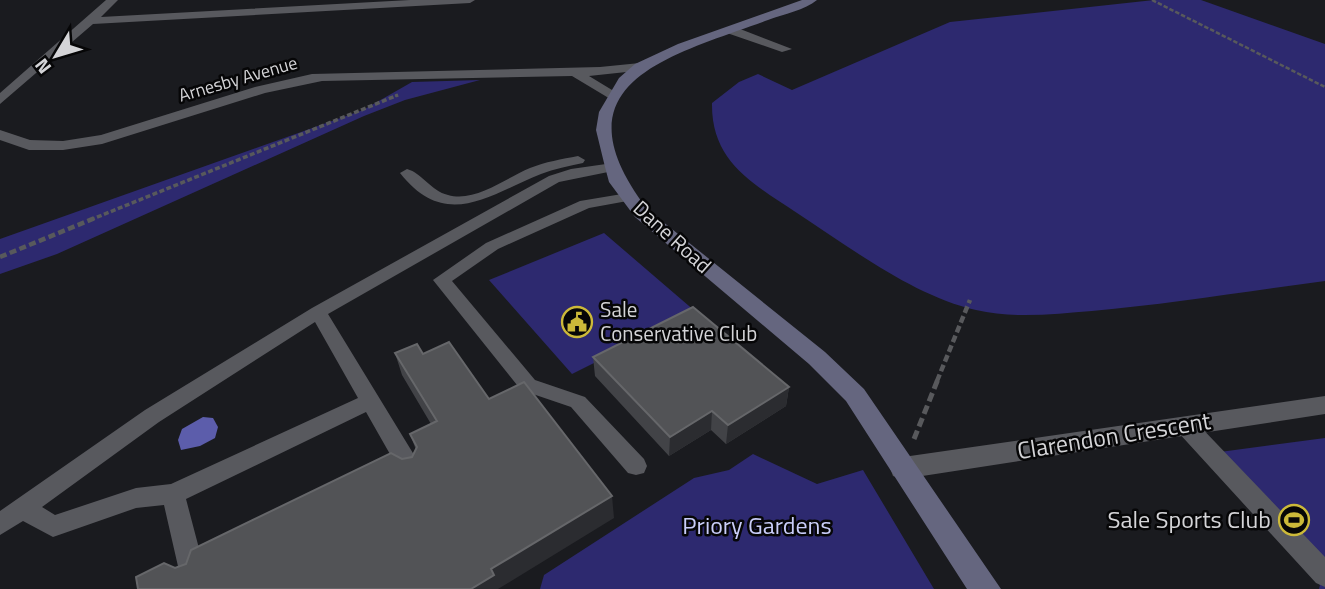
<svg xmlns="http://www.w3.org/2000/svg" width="1325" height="589" viewBox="0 0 1325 589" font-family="'Titillium Web',sans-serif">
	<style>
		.green { fill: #2d296f }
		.water { fill: #5c5dab }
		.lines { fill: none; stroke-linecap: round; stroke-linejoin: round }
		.path-far3 { stroke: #58595c; stroke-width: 2.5; stroke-dasharray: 4.5 2; stroke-linecap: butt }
		.path-far2 { stroke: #58595c; stroke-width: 3.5; stroke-dasharray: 5 2.5; stroke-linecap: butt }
		.path-far1 { stroke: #58595c; stroke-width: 4.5; stroke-dasharray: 7 3.5; stroke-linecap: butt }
		.path { stroke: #58595c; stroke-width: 5; stroke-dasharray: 9 4.5; stroke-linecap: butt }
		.lane { fill: #58595e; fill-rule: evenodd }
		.street { fill: #58595e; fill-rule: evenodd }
		.secondary { fill: #65667f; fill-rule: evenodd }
		.wall { fill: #424347 }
		.shaded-wall { fill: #2b2c30 }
		.building { fill: #525356; stroke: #66676a; stroke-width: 2 }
		.labels { text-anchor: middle; stroke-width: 5; stroke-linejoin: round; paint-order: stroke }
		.far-street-label { font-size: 18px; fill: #d4d4d7; stroke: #060607 }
		.street-label { font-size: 21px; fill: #d4d4d7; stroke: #060607 }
		.poi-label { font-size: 21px; fill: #d4d4d7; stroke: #060607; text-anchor: start }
		.near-street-label { font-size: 24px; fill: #d4d4d7; stroke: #060607 }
		.near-poi-label { font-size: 24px; fill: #d4d4d7; stroke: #060607; text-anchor: end }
		.near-park-label { font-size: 24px; fill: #c9cdf9; stroke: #060607 }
	</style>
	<rect width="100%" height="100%" fill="#1a1b1f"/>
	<path class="green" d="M1154 0H1201L1325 44V281C1248 291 1170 304 1092 311 1055 314 1013 319 976 310 913 296 848 246 794 211 752 183 711 161 712 103L739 82 758 74 792 90 950 22Z
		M480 80 405 100 364 116 57 254 0 274V239L363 110 412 82Z
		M604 233 696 312 572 374 489 280Z
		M1325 438V589H1319L1320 585 1205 454Z
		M753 454 817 484 863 470 934 589H540L544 575 694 478 729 470Z"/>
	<path class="water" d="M203 417 213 418 218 427 215 438 200 446 181 450 178 440 182 429Z"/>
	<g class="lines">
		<path class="path-far3" d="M1152 0 1325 87
			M395 96 398 95"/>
		<path class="path-far2" d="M90 220 398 95"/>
		<path class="path-far1" d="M0 257 95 218
			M937 381 970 300"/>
		<path class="path" d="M914 439 938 379"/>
		<path class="lane" d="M578 156 585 160 583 163C569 166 554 169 541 174 488 195 446 231 400 173L407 169C422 173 431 191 448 195 475 203 506 178 530 168 545 162 562 159 578 156Z
			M613 163 618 164V170L559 182 328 314 419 463 422 470 419 477 411 479 403 477 366 412 186 499 206 575 202 583 193 587 184 583 180 575 164 505 136 508 53 537 23 521 0 535V511L145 410 312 308 549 176 571 169ZM315 322 358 398 171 484 136 488 55 515 42 507 159 422Z
			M628 193 633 194V200L589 208 498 249 452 281 535 380 585 397 644 459 647 466 644 473 636 475 628 473 571 407 521 390 433 280 486 243 580 201Z
			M1185 417 1193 419 1325 557V587L1316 583 1177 431 1174 425 1177 419Z"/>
		<path class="street" d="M106 0H118L101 17 410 0H475L470 3 93 24 0 104V93Z
			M727 27H735L792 49 782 52 727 33Z
			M640 63 645 64V70L589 76 617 93V99L612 100 572 76 322 81 265 93 102 144 63 150H29L0 140V130L30 140 63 141 101 135 255 87 312 74 600 67Z
			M1325 396V414L903 479 893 476 890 468 893 460 903 457Z"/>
		<path class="secondary" d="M802 0H817C805 10 784 14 768 20 670 56 551 82 647 209L825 352 864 389 1001 589H967L846 401 809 364 635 217 609 182 605 167 596 130 599 112 619 78 635 64 678 44Z"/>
	</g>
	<path class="wall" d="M395 353 423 354 489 399 614 518 175 568 186 564 402 459 412 457 416 450 410 434 431 424 402 375Z
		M593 357 789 387 786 406 726 444 711 430 669 456 595 376Z"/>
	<path class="shaded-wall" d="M789 387 786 406 726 444 728 425Z
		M712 411 711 430 669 456 670 437Z
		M612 496 614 518 498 589H471L491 569Z"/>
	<path class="building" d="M693 307 789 387 728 425 712 411 670 437 593 357Z
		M449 342 489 399 524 382 612 496 491 569 494 575 471 589H138L136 577 164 563 175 568 186 564 191 550 391 453 402 459 412 457 417 447 410 434 437 421 395 353 417 344 423 354Z"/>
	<defs>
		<g id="civic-ring" transform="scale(1.575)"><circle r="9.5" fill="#060607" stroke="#ccb939" stroke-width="1.5"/><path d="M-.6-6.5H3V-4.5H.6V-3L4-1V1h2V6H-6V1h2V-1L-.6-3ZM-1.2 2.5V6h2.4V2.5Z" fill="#ccb939"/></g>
		<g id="stadium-ring" transform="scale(1.575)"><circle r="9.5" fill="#060607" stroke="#ccb939" stroke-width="1.5"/><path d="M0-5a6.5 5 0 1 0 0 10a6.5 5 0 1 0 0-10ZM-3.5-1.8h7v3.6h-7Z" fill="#ccb939"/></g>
	</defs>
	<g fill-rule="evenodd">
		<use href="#civic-ring" x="577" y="322"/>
		<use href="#stadium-ring" x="1294" y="520"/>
	</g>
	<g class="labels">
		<g class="far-street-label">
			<text transform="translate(238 79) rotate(-16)" y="6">Arnesby Avenue</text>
		</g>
		<g class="street-label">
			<text transform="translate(672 237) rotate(42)" y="7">Dane Road</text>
		</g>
		<g class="poi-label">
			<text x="600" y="317">Sale<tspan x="600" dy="24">Conservative Club</tspan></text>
		</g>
		<g class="near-street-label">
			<text transform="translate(1114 436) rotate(-9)" y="8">Clarendon Crescent</text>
		</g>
		<g class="near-poi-label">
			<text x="1271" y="528">Sale Sports Club</text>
		</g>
		<g class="near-park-label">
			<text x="757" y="534">Priory Gardens</text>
		</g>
	</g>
	<g transform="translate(56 56) rotate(232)" stroke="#060607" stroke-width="5" paint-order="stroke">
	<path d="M0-5L12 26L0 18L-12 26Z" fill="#d4d4d7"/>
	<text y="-10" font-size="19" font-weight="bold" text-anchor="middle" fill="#d4d4d7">N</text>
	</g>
</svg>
